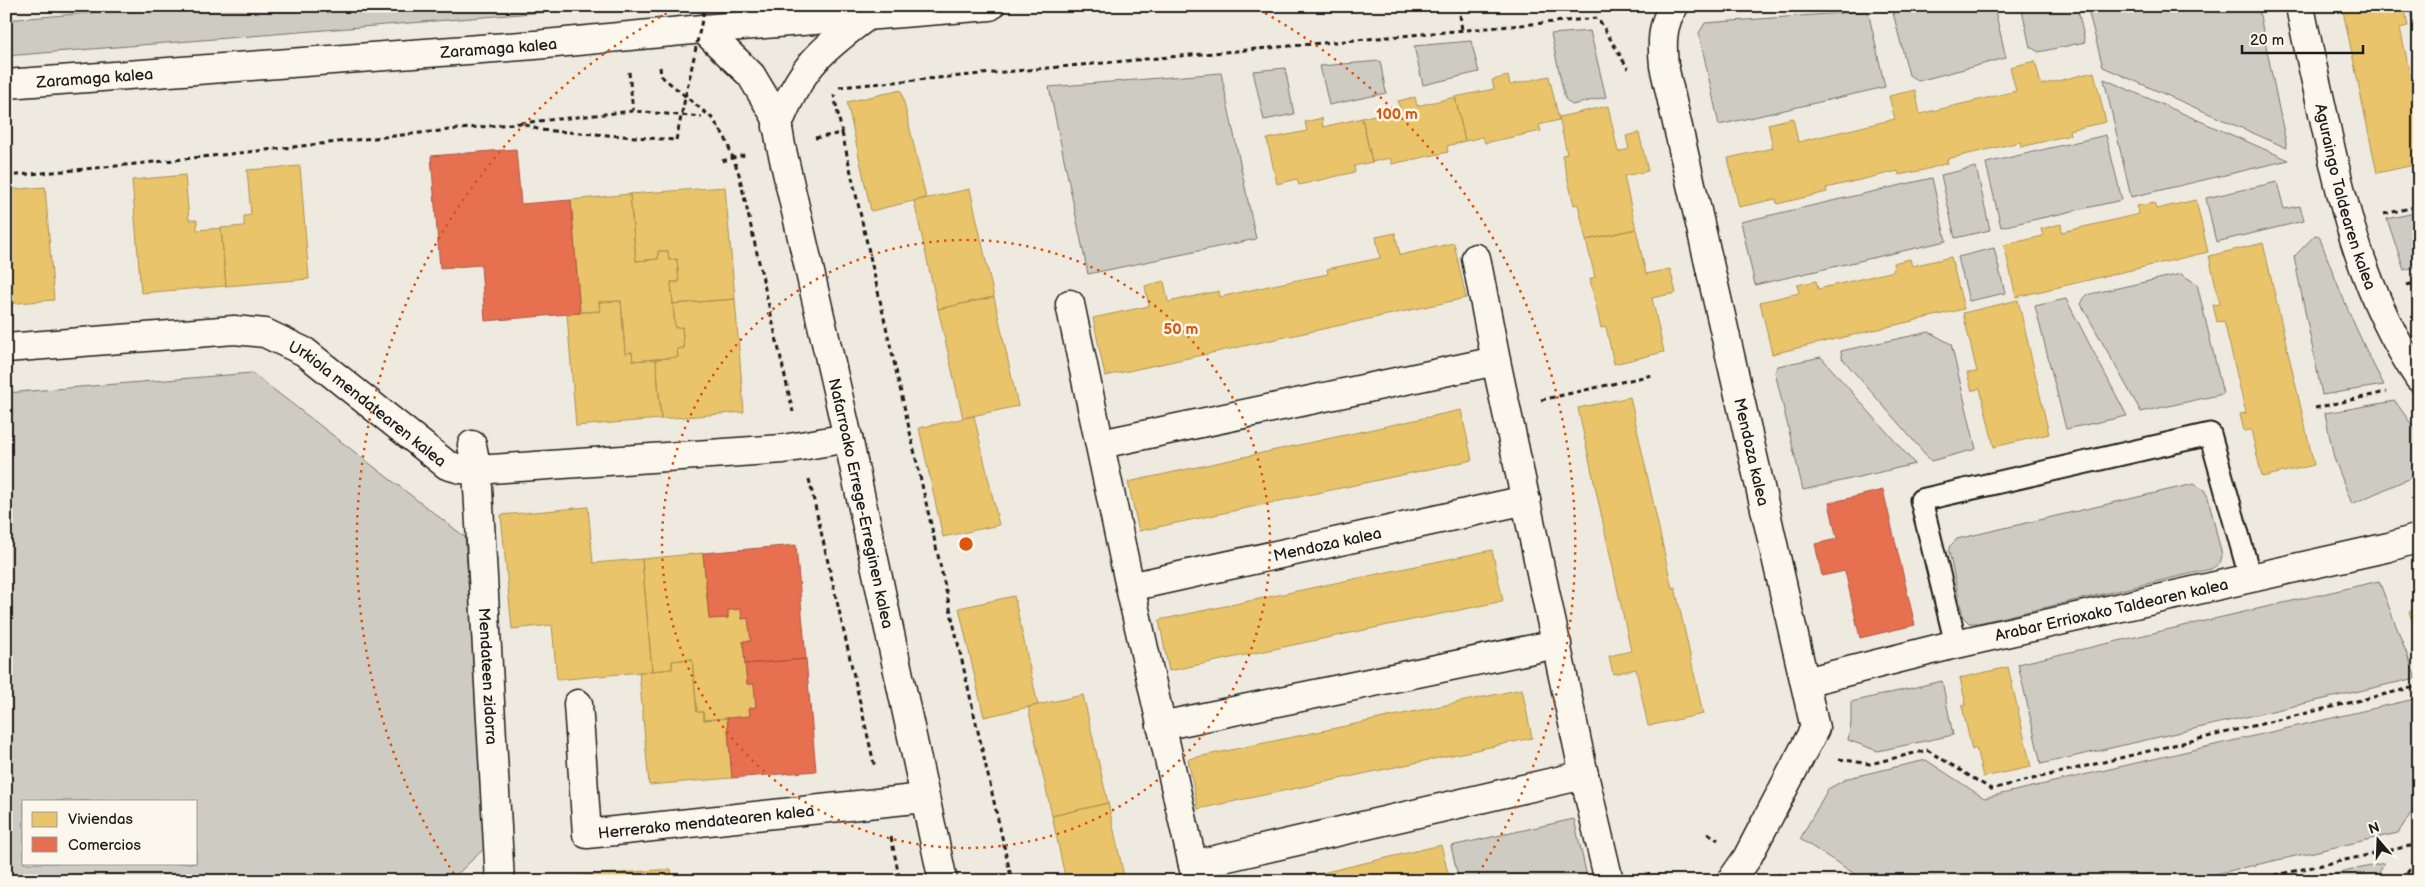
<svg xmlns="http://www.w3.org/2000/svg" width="2425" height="887" viewBox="0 0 2425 887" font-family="'Balsamiq Sans',sans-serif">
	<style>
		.green { fill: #ceccc2; stroke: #75746f; fill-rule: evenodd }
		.homes { fill: #e9c46a; stroke: #ac9253 }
		.shops { fill: #e76f51; stroke: #aa5641 }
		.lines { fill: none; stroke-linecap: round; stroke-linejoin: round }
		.lane-casing { stroke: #1c1c1c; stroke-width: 25 }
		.street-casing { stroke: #1c1c1c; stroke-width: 31 }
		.secondary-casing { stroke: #1c1c1c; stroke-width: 31 }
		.primary-casing { stroke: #1c1c1c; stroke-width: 31 }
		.path { stroke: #1c1c1c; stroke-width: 3; stroke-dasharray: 5 4; stroke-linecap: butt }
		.lane { stroke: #fbf7ec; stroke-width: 21 }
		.street { stroke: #fbf7ec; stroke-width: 28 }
		.secondary { stroke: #fbf7ec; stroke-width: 28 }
		.primary { stroke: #fbf7ec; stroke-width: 28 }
		.path-bridge { stroke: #1c1c1c; stroke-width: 3; stroke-dasharray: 5 4; stroke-linecap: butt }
		.ring { fill: none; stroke: #de560d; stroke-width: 2.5; stroke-dasharray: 2.5 5 }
		.labels { text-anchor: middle; stroke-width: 5; stroke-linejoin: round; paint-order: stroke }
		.street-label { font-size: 16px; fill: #1c1c1c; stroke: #fbf7ec }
		.centre { fill: #de560d; stroke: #fbf7ec; stroke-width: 2.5 }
		.ring-label { font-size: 15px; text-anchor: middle; font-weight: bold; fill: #de560d; stroke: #fbf7ec; stroke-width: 5; stroke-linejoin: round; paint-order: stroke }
	</style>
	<rect width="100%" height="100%" fill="#eeeadf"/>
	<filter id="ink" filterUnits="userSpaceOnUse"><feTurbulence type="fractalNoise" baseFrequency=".02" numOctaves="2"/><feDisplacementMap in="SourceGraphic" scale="10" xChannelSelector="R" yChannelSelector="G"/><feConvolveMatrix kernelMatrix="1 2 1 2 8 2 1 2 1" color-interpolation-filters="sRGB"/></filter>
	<g filter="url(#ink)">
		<path class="green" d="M170 6H594V8L6 56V20Z
			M1920 6H1994L2006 58 1918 81 1909 75 1892 9Z
			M2021 6H2077L2085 42 2039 52 2030 47Z
			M2087 6H2258L2287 148 2103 67Z
			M2409 6H2419V51Z
			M1868 11 1885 87 1719 125 1699 33 1705 23Z
			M1590 31 1606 97 1572 105 1565 99 1551 34Z
			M1471 41 1479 72 1423 85 1414 46Z
			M1380 61 1386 93 1329 105 1320 66Z
			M1285 68 1294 114 1264 120 1253 71Z
			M1221 73 1256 239 1088 274 1049 87Z
			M2104 79 2289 160 2131 197Z
			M2106 135 2122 200 2001 227 1986 163Z
			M1976 167 1990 230 1955 238 1941 175Z
			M1932 178 1946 241 1755 285 1741 222Z
			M2277 182 2284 209 2300 206 2304 221 2216 242 2206 198Z
			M2419 212V266L2404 270 2387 219Z
			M2315 235 2319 236C2338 287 2358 337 2384 385L2322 395 2294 257Z
			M1994 248 2005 293 1969 301 1958 257Z
			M2181 274 2197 284 2223 394 2141 412 2081 304 2086 295Z
			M2066 299 2127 416 2066 429 2035 306Z
			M1929 332 1951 344 1976 449 1931 461 1842 358 1841 351Z
			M1821 357 1915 464 1803 490 1775 372 1778 366Z
			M252 373 465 537 489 844 450 881H6V393ZM24 801H196V863H24Z
			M2395 401 2419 435V474L2352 504 2334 458 2325 413Z
			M2194 484 2204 490 2208 497 2222 556 2220 563 2211 569 1978 623H1969L1963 617 1949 552V547L1957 539Z
			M2379 581 2416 678 2041 764 2018 664Z
			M1942 681 1953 735 1878 751 1848 740 1851 723V702Z
			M2419 698V801L2398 833 2184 881H1866L1800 839 1828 789 1848 778 1926 760 1984 798Z
			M1574 819 1588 881H1459L1451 846Z
			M2384 863 2375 881H2303Z"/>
		<path class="homes" d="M2342 6H2397L2398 11 2405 10 2408 26 2400 28 2417 106H2419V164L2377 173Z
			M2035 61 2041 85 2094 72 2106 122 2069 130 2070 135 2021 147 2020 142 1947 159 1948 163 1924 170 1899 175 1898 171 1826 188 1827 192 1777 204 1776 199 1739 207 1728 158 1773 148 1768 124 1793 118 1798 142 1895 119 1889 96 1915 90 1920 114 2016 91 2010 67Z
			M1508 76 1510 85 1549 76 1559 120 1539 125 1541 131 1485 143 1483 137 1465 141 1455 97 1494 89 1492 80Z
			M901 90 926 198 871 211 847 102Z
			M1415 97 1417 106 1455 97 1465 141 1447 146 1448 152 1392 164 1390 158 1372 162 1362 118 1400 109 1398 101Z
			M1608 106 1618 152 1629 149 1626 136 1639 133 1648 171 1624 176 1636 229 1586 240 1578 204 1574 205 1562 155 1567 154 1559 117Z
			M1322 118 1323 127 1362 118 1372 162 1354 166 1355 172 1299 185 1297 179 1277 184 1267 139 1307 131 1305 122Z
			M300 166 309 279 226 286 221 228 244 226V216L251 215 247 170Z
			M185 175 189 220H197V230L221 228 226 286 141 293 132 180Z
			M45 187 54 300 6 304V190Z
			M725 187 735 299 673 304 671 282H679L677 259 669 260 668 251H658V259L636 261 630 194Z
			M970 189 994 297 938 309 914 201Z
			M630 194 636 261 658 259V251H668L669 260 677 259 679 282H671L673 304 675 328 682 327 684 348 677 349 678 357 633 361 632 352 625 353 621 301 599 302 600 311 580 312 571 200Z
			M2196 200 2208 252 2016 297 2004 245 2043 236 2041 229 2061 224 2062 232 2139 214 2137 206 2154 203 2156 209Z
			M1636 229 1646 274 1670 269 1676 293 1652 298 1664 352 1614 364 1606 327 1601 328 1590 279 1595 277 1586 240Z
			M1395 233 1400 255 1454 243 1466 298 1105 376 1093 318 1149 306 1145 286 1164 281 1168 302 1219 291 1220 297 1273 285 1328 274 1327 269 1380 258 1376 237Z
			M2263 243 2314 465 2262 477 2251 430 2244 431 2240 414 2246 413 2224 321 2217 322 2213 305 2220 304 2209 256Z
			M1951 257 1964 309 1772 354 1760 302 1799 293 1797 285 1816 281 1818 289 1894 271 1893 263 1910 259 1912 266Z
			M994 297 1018 406 963 418 938 309Z
			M735 299 744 412 661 419 656 359 678 357 677 349 684 348 682 327 675 328 673 304Z
			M2018 300 2049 434 1994 447 1980 388 1972 391 1967 373 1977 372 1963 313Z
			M621 301 625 353 632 352 633 361 656 359 661 419 576 426 567 314 600 311 599 302Z
			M1630 397 1672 588 1675 587 1703 714 1648 726 1636 669 1613 674 1609 656 1631 651 1578 408Z
			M1461 410 1472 460 1139 531 1128 482Z
			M974 416 999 525 943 537 919 428Z
			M588 507 593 563 642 559 652 671 557 680 552 625 512 629 501 515Z
			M1492 550 1503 601 1169 671 1159 620Z
			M703 553 709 619 728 618V610L741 609 742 619 748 618 751 641H743L747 684H754L756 707 749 708 750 716 704 720 703 712H697L692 659 672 661V669L652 671 642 559Z
			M1014 596 1038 705 984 717 959 608Z
			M2419 608V638L2409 612Z
			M692 659 697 712H703L704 720 727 718 732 778 649 785 639 672 672 669V661Z
			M2008 667 2031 767 1983 777 1976 748 1972 750 1962 706 1966 705 1960 678Z
			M1522 689 1532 738 1198 809 1188 759Z
			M1083 695 1108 803 1052 816 1028 707Z
			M1108 803 1125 881H1066L1052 816Z
			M1441 845 1450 881H1288Z
			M671 869 672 881H571L570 877Z"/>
		<path class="shops" d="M516 149 521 204 571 200 580 313 485 321 481 265 440 268 431 156Z
			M1883 490 1915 625 1860 638 1845 571 1822 576 1815 544 1837 539 1829 503Z
			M796 545 806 659 745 664 743 641H751L748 618 742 619 741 609 728 610V618L709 619 703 553Z
			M806 659 816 771 732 778 727 718 750 716 749 708 756 707 754 684H747L745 664Z"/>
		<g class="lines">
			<g class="lane-casing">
				<path id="lane" d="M1956 644 1921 500 2210 434 2250 577"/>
			</g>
			<g class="street-casing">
				<g id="street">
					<path id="s1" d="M1674 6C1661 25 1662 45 1664 66L1815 728 1747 858 1731 881"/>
					<path id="s2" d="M2300 6C2307 44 2316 81 2324 118 2343 209 2366 300 2419 378"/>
					<path d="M1476 258 1496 361 1584 775"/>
					<path d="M1070 304 1130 587 1193 865"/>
					<path id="s3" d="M6 348 234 330 265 333 305 352 447 465 461 469 477 470 783 449 848 438"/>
					<path d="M1101 444 1496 361"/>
					<path id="s4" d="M472 445 477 470 500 881"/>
					<path id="s5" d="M1130 587 1526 500"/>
					<path id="s6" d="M1805 682 1956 644 2389 547 2419 538"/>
					<path id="s7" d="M578 704 587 834 924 798"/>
					<path d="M1161 726 1557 644"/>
					<path d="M1197 881 1193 865 1584 775 1609 881"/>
				</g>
			</g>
			<g class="secondary-casing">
				<g id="secondary">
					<path id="s8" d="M703 29 751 75 776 117 781 146 848 438 943 881"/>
					<path d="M777 127C800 69 817 53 866 17"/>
				</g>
			</g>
			<g class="primary-casing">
				<g id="primary">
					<path id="s9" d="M6 84 535 45 703 29 990 6"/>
				</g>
			</g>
			<path class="path" d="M1459 6 1462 31
				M1708 8 1731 6
				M660 67 661 76 712 118 725 137 739 174 793 412
				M629 72 633 111
				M839 87 1598 18 1628 69
				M521 123 633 111 702 117
				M842 133 1012 881
				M815 138 842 133 834 95
				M722 161 748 154
				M6 176C178 162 349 139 521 123L540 130 676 140
				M2384 214 2419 206
				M2407 285 2419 282
				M1541 400 1652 375
				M2315 408 2386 392
				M809 479 875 768
				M1839 759 1870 764 1927 750 1991 789 2419 686
				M1708 833 1718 840
				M891 837 900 881
				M1778 874 1791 881
				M2248 881 2419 844
				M2402 881 2419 855"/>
			<use href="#lane" class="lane"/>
			<use href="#street" class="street"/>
			<use href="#secondary" class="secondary"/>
			<use href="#primary" class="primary"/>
			<path class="path-bridge" d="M676 140 705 6"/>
		</g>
	</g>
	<g class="ring">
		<circle cx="966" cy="544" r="304"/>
		<path d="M458 880A609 609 0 0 1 680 6M1252 6A609 609 0 0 1 1474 880"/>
	</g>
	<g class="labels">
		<g class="street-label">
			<text dy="6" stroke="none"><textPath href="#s9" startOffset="494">Zaramaga kalea</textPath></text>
			<text dy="6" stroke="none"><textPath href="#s9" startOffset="89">Zaramaga kalea</textPath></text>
			<text dy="6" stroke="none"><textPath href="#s2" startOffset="196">Aguraingo Taldearen kalea</textPath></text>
			<text dy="6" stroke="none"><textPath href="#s3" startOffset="385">Urkiola mendatearen kalea</textPath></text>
			<text dy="6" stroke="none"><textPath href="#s1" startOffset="458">Mendoza kalea</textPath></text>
			<text dy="6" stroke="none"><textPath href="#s8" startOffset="511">Nafarroako Errege-Erreginen kalea</textPath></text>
			<text dy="6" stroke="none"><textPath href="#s5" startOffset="202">Mendoza kalea</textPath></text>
			<text dy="6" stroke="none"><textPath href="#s6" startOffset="315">Arabar Errioxako Taldearen kalea</textPath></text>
			<text dy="6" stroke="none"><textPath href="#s4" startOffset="232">Mendateen zidorra</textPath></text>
			<text dy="6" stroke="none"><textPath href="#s7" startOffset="250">Herrerako mendatearen kalea</textPath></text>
		</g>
	</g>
	<circle cx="966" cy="544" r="8" class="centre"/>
	<g class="ring-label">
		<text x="1397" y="119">100 m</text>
		<text x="1181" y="334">50 m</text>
	</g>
	<rect width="2425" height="887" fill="none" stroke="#fbf7ec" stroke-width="25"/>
	<rect x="12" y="12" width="2400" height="862" fill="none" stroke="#1c1c1c" stroke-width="2" filter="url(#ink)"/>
	<rect x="22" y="800" width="175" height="65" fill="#fbf7ec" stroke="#a29f99"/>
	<rect x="32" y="812" width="25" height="15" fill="#e9c46a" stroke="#a29f99"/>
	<text x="68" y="824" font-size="15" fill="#1c1c1c">Viviendas</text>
	<rect x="32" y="837" width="25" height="15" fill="#e76f51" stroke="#a29f99"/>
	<text x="68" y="850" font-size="15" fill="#1c1c1c">Comercios</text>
	<g transform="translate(2378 840) rotate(341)" stroke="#fbf7ec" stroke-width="4" paint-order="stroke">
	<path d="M0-4L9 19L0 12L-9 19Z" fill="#1c1c1c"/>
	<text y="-8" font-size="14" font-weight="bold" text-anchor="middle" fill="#1c1c1c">N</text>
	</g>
	<path d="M2242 45v8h121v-8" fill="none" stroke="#1c1c1c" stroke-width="2.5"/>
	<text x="2250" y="45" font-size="15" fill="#1c1c1c" stroke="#fbf7ec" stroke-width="4" paint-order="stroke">20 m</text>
</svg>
